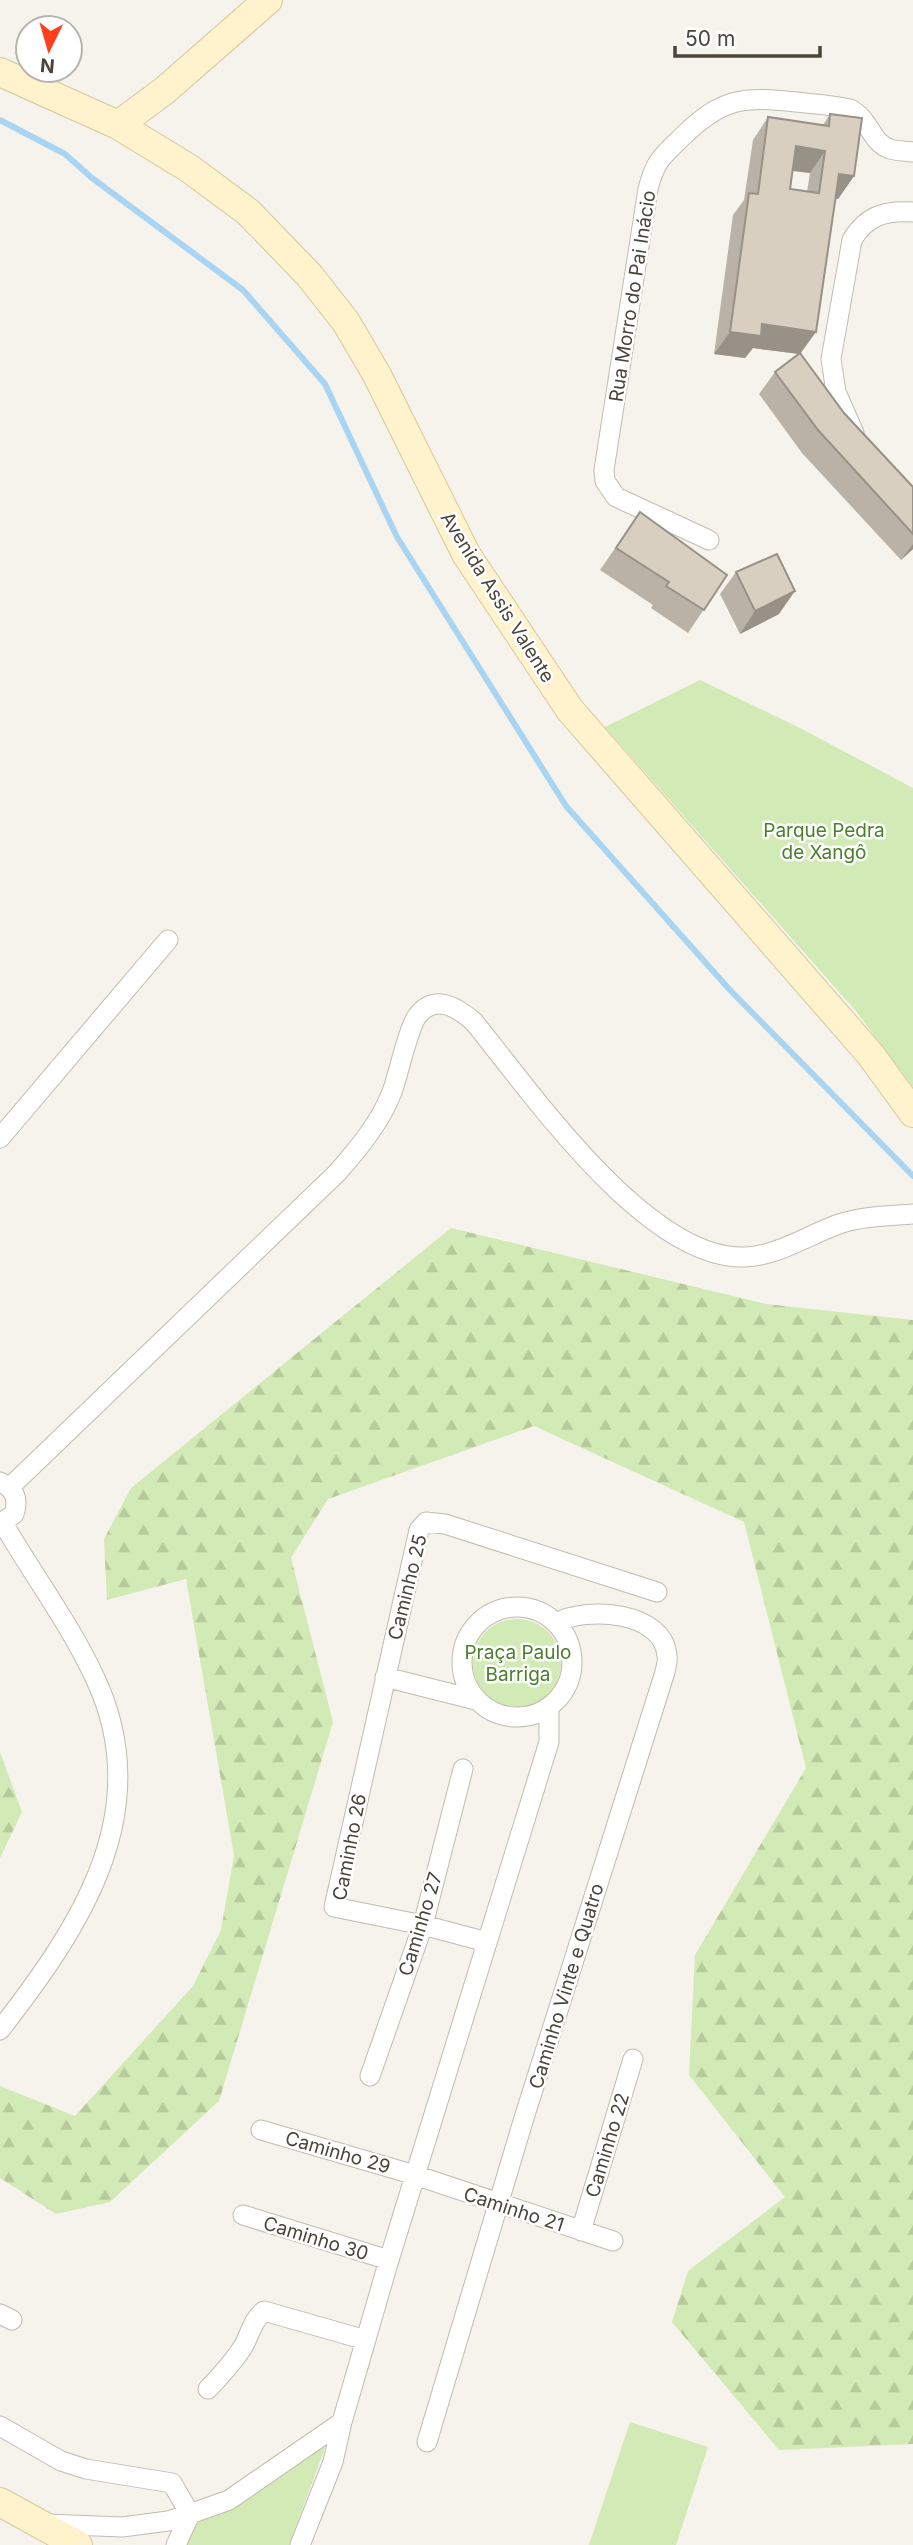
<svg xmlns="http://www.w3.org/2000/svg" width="913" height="2545" viewBox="0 0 913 2545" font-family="Inter,sans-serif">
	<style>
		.forest { fill: url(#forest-firs) }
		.park { fill: #d2eab5 }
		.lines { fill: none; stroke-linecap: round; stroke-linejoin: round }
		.stream { stroke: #a9d4f2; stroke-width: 6 }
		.street-casing { stroke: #c2bbae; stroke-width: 21 }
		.secondary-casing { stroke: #d6c79b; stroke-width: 30 }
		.street { stroke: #fff; stroke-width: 19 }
		.secondary { stroke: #fff3cd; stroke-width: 28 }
		.wall { fill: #bab2a6; fill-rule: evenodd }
		.shaded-wall { fill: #979187 }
		.building { fill: #d8cfc1; stroke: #979187; stroke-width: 2; fill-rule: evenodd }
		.labels { text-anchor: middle; stroke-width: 5; stroke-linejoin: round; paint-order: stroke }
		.street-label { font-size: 19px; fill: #4b4439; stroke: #fff }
		.park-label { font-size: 19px; fill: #4a7f2a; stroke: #fff }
	</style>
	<defs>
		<pattern id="forest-firs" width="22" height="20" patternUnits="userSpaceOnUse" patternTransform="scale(1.75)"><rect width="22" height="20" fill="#d2eab5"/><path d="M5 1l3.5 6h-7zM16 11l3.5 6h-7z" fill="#b6ca9c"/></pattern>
	</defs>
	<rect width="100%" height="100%" fill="#f6f3ec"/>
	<path class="forest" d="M451 1228 766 1304 913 1320V2444L779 2450 672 2322 688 2271 785 2197 689 2075 695 1955 806 1768 744 1522 534 1426 328 1499 291 1558 333 1722 219 2101 110 2202 56 2214 0 2178V2086L75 2116 193 1986 221 1930 234 1855 186 1579 107 1600 104 1539 131 1488Z
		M0 1752 22 1812 0 1858Z"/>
	<path class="park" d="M700 680 798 727 913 788V1087L855 1010 605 727Z
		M473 1663a44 44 0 1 1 88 0a44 44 0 1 1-88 0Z
		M630 2422 708 2447 676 2545H589Z
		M319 2443 325 2448 289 2545H185L189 2532 199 2519 271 2484Z"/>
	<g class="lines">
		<path class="stream" d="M0 120 65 154 92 178 243 290 325 384 397 537 566 806 729 989 913 1176"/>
		<g class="street-casing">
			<path id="street" d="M854 433 836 392 831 359 852 240C866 216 885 210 913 212
				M709 540 616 497 605 481 604 470 648 189C655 161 662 156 683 136 722 98 743 96 796 102 814 104 832 105 850 109 871 120 870 142 890 149 897 151 906 151 913 152
				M0 1138 168 940
				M0 1482C15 1488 19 1500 14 1514L0 1524
				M10 1487 337 1173C358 1149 380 1123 392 1092 398 1076 409 1025 418 1015 436 993 458 1008 474 1022 531 1092 647 1260 744 1257 778 1256 808 1235 839 1224 863 1216 889 1216 913 1214
				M462 1662a55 55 0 1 1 110 0a55 55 0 1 1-110 0Z
				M385 1677 476 1700
				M487 1942 423 1925 334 1907 419 1530 426 1522 445 1524 657 1592
				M0 2030C80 1927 158 1811 95 1678 70 1624 33 1575 3 1523
				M370 2076 423 1925 463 1769
				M261 2130 415 2175 613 2241
				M243 2215 389 2260
				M581 2231 633 2059
				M0 2314 12 2320
				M208 2389C221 2375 234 2362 244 2345 250 2334 253 2319 264 2311L366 2340
				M0 2426 61 2461 86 2469 172 2483 190 2514
				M427 2442 524 2118 665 1672C666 1667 668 1661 667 1656 664 1611 586 1606 556 1623
				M46 2524 122 2527 168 2521 190 2514 229 2500 342 2422
				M176 2545 190 2514
				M300 2545 333 2462 342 2422 389 2260 549 1742V1707"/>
		</g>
		<g class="secondary-casing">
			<path id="secondary" d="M0 72 118 125 190 169 248 212 309 275 346 322 377 375 466 554 570 710 870 1054 913 1113
				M118 125 164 91 268 0
				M0 2502 78 2545"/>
		</g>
		<use href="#street" class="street"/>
		<use href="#secondary" class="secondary"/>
	</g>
	<path class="wall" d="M830 114 854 176 838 199 836 198 801 354 844 413 913 487V549L901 560 802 453 759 394 775 372 799 354 753 348 745 358 714 354 733 215 744 200 753 140 768 117 823 125ZM793 171 810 173 807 192 790 189Z
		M640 512 727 575 688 633 651 608 653 605 600 570Z
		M736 572 779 614 740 634 720 594Z"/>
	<path class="shaded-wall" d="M796 146 825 151 810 173 780 169Z
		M839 174 854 176 838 199 823 197Z
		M762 324 816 332 800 354 753 348 745 358 714 354 730 332Z
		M913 544V549L901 560Z
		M795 591 779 614 740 634 755 611Z"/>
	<path class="building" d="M830 114 862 118 854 176 839 174 816 332 762 324 761 336 730 332 749 193 758 194 768 117 829 126ZM796 146 825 151 819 193 790 189Z
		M800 353 844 413 913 487V534L818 430 775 372Z
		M640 512 727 575 704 610 666 586 669 582 616 548Z
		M777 554 795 591 755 611 736 572Z"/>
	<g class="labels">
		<g class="street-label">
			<text transform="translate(632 296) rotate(-81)" y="7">Rua Morro do Pai Inácio</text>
			<text transform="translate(498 597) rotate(58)" y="7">Avenida Assis Valente</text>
			<text transform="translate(407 1587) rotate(-76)" y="7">Caminho 25</text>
			<text transform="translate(349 1847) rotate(-79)" y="7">Caminho 26</text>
			<text transform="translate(420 1924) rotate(-73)" y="7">Caminho 27</text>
			<text transform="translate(566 1986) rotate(-73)" y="7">Caminho Vinte e Quatro</text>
			<text transform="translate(607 2145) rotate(-73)" y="7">Caminho 22</text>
			<text transform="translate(338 2152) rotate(16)" y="7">Caminho 29</text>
			<text transform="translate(514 2209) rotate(18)" y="7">Caminho 21</text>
			<text transform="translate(316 2238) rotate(17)" y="7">Caminho 30</text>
		</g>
		<g class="park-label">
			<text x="824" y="837">Parque Pedra<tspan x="824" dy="22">de Xangô</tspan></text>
			<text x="518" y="1659">Praça Paulo<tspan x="518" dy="22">Barriga</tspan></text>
		</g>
	</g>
	<g transform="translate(49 49) rotate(185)"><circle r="33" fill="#ffffff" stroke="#b7b4b0" stroke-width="2"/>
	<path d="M0-5L12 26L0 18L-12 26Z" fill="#fc3f1d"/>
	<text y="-10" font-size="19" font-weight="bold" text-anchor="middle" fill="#4b4439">N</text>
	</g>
	<path d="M675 46v10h145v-10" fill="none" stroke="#4b4439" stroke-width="3.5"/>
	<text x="685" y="46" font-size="21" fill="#4b4439" stroke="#ffffff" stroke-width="5" paint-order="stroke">50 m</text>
</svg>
